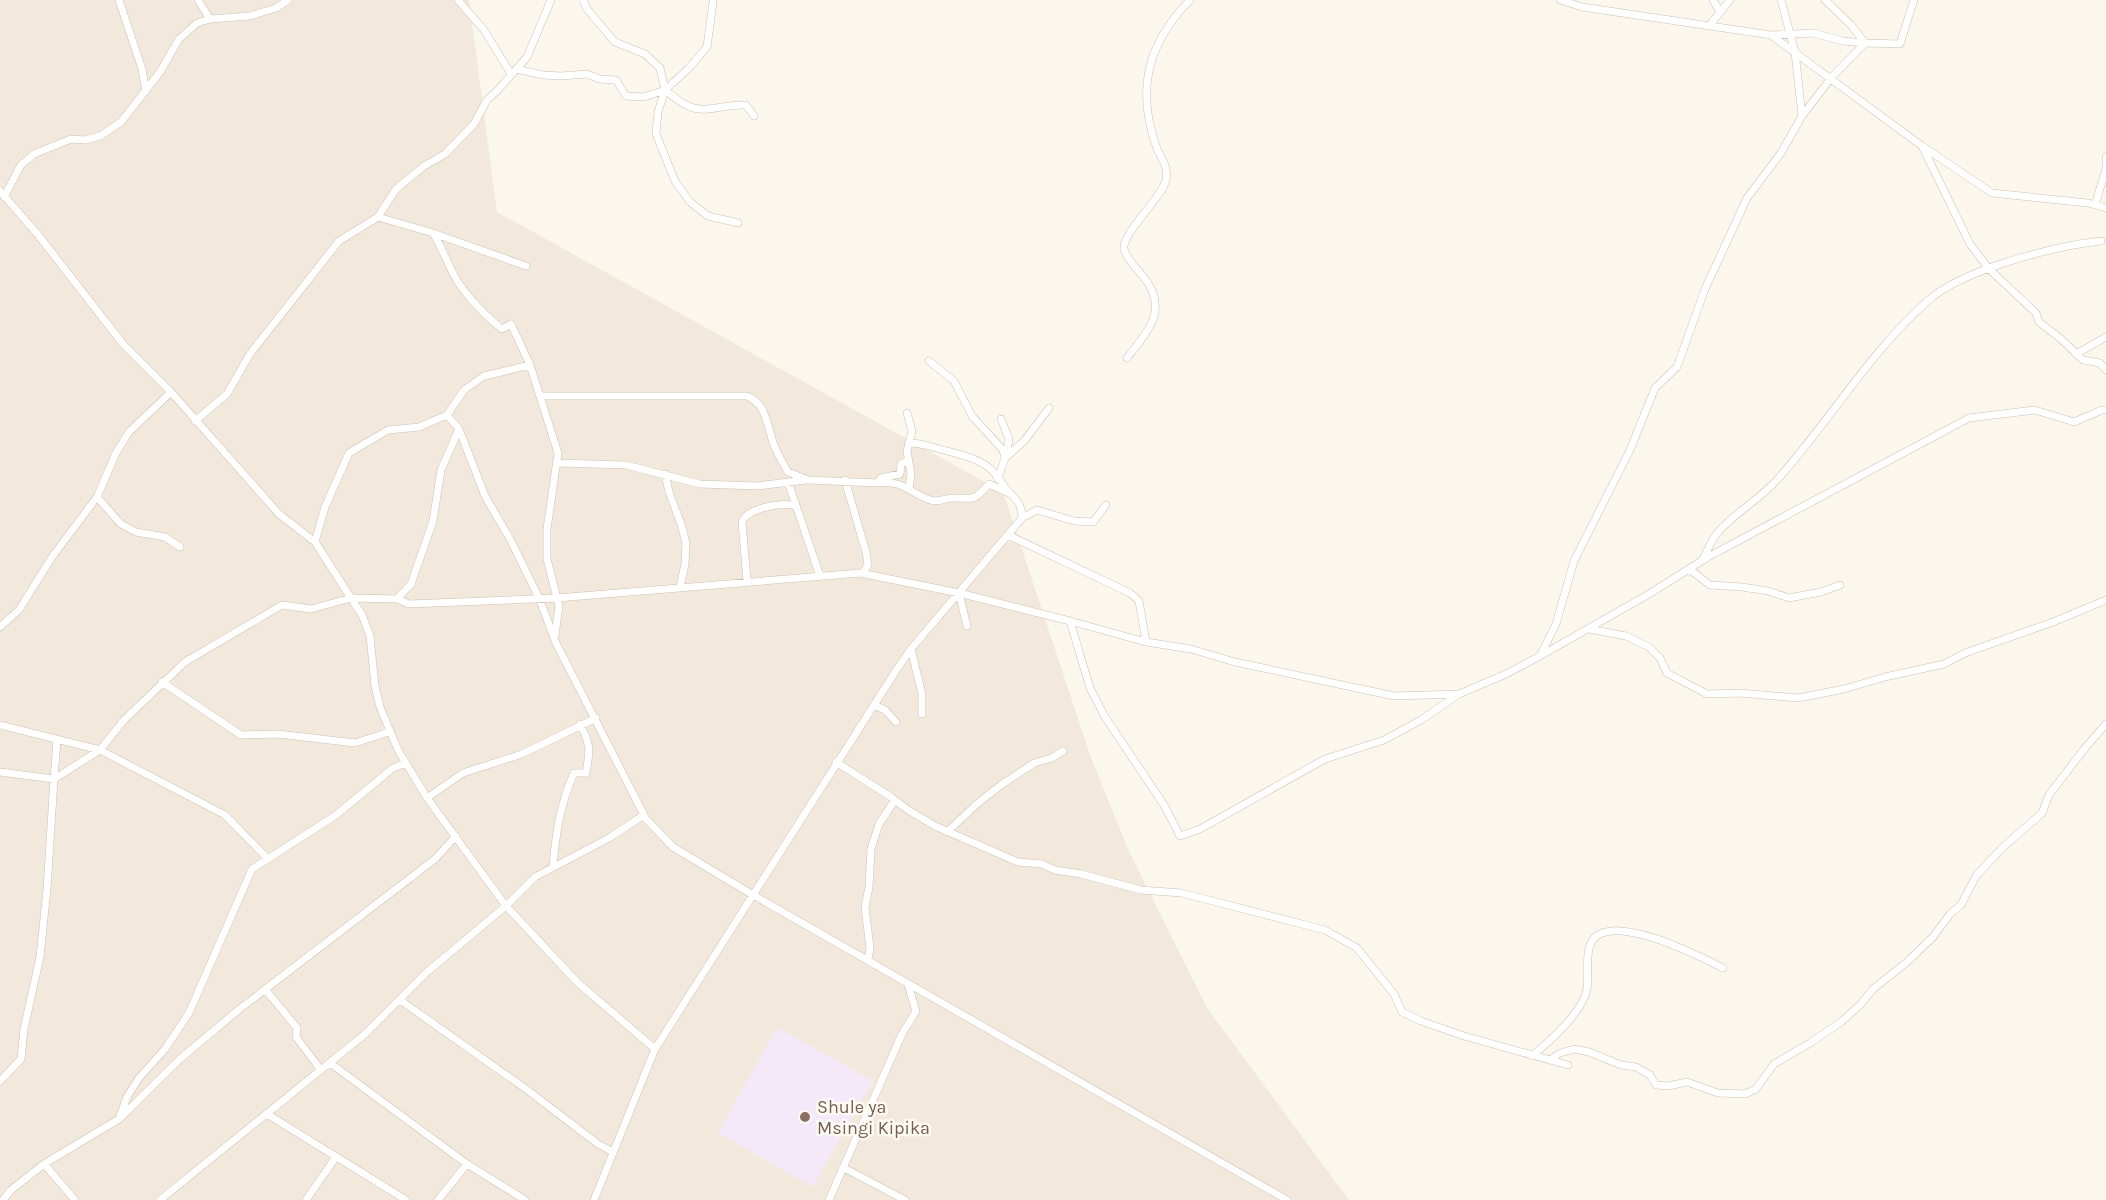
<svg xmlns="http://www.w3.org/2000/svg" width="2106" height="1200" viewBox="0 0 2106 1200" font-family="Karla,sans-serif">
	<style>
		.residential { fill: #f2e9dc }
		.education { fill: #f4e9f8 }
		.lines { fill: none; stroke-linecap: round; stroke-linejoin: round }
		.street-casing { stroke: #cdc0b3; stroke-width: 8 }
		.street { stroke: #fff; stroke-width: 7 }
		.education-dot { fill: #8d6e63; stroke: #fefaf4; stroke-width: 2 }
		.labels { text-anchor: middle; stroke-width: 5; stroke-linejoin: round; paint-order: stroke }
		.education-label { font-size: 18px; fill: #785e54; stroke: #fefaf4; text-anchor: start }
	</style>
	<rect width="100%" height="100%" fill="#fbf7ed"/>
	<path class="residential" d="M0 0H469L497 212 1003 492 1090 755 1128 849 1207 1008 1349 1200H0Z"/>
	<path class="education" d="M777 1027 873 1081 813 1187 718 1133Z"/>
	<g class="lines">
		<g class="street-casing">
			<path id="street" d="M119 0 142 69 146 91
				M198 0 210 19
				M458 0 484 30 511 74
				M583 0 587 9 615 42 645 54 660 68 665 90 658 112 656 134 675 181 690 202 708 216 738 223
				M1560 0 1582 7 1771 35 1922 146 1992 193 2088 203 2106 208
				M1713 0 1720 12
				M1781 0 1795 52 1802 116
				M1825 0 1851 25 1865 43
				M1709 26 1730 0
				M1771 35 1813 33 1843 41 1865 43
				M516 69 543 75 561 76 587 74 599 79 616 80 626 96 644 97 665 90 688 69 707 47 713 2
				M665 90C677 100 690 111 707 109 721 108 732 104 746 105L754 116
				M1923 148 1970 244 1989 269 2036 313 2039 322 2061 339 2083 360 2100 363 2106 370
				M0 191 39 236 123 344 171 392 279 514 315 542 362 615 370 636 375 686 380 707 398 750 427 798 506 906 578 983 655 1049
				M4 197 21 165 34 154 71 139 85 140 100 136 121 122 160 72 179 39 197 23 210 19 250 16 276 8 288 0
				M2095 205 2106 169V157
				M378 217 433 233C440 244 444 255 450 267 459 289 483 314 502 329L511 324 530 365 558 453 547 529V559L559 606 555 635
				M433 233 526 266
				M2076 354 2106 337
				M1127 358C1149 330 1170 308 1142 275 1136 268 1126 258 1124 249 1121 234 1162 198 1166 180 1169 166 1160 157 1156 146 1136 88 1148 43 1190 0
				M929 361 954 381 972 416 1003 450 1005 458 998 478C1002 482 1004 487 1008 491 1017 500 1022 505 1022 518
				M541 396H747C767 404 767 427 774 445 778 455 783 463 788 472L808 480 877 483C904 480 908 492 930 500 939 503 944 498 953 498 976 498 972 502 989 484L1011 494
				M907 413 912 431 907 451 911 474 909 489
				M447 415 459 429 485 496 510 539 539 598 556 643 646 819 673 847 753 895 897 669 911 649 1022 518 1037 510 1074 521 1093 522 1106 505
				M1001 419 1009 439 1006 457
				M195 421 227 394 250 354 339 241 378 217 396 189 424 166 445 154 474 124 487 100 497 91 527 57 551 0
				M910 443C924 443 934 448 947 451 965 456 990 461 998 479
				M1005 458 1025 440 1049 408
				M557 463 626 465 700 484 757 486 806 480
				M665 474 669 492 681 524 686 543 685 564 680 587
				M845 480 866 552 868 565 863 573
				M879 481 881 478 900 474 901 464 907 461
				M788 482 820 576
				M97 497 121 524 136 532 165 537 180 547
				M1008 535 1130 593 1139 601 1146 642
				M315 542 325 507 349 453 388 430 419 427 447 415 464 390 484 376 530 365
				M1703 559C1708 550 1712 538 1719 531 1736 512 1760 499 1777 480 1830 421 1870 351 1930 299 1965 269 2055 246 2101 241
				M1689 569 1710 585 1742 587 1768 591 1789 598 1821 592 1840 585
				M747 581 742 522C747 508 782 502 796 506
				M959 593 967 626
				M397 599 411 584 433 521 441 470 459 429
				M1070 621 1090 688 1105 717 1164 805 1180 836 1200 829 1325 759 1384 740 1421 720 1459 694
				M0 627 19 610 52 557 97 497 116 453 129 432 171 392
				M1589 629 1626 636 1649 647 1660 658 1667 673 1707 694 1740 693 1798 698 1844 689 1885 677 1944 664 1965 653 2053 622 2106 600
				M911 649 922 694V714
				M1540 656 1556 624 1574 561 1630 450 1655 388 1677 367 1705 289 1747 198 1781 153 1802 116 1831 78 1865 43 1900 44 1914 0
				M162 682 241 735 278 734 355 743 389 732
				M874 705 885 710 896 722
				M0 725 100 750 124 720 185 662 282 605 311 609 351 598 397 599 409 604 557 598 860 573 959 593 1070 621 1146 642 1191 649 1235 662 1394 696 1459 694 1506 674 1540 656 1649 594 1708 557 1969 418 2035 410 2074 422 2102 410H2106
				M836 762 891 797 908 810 935 826 1018 862 1042 864 1055 870 1081 874 1141 890 1182 893 1325 930 1357 948 1394 994 1402 1012 1421 1021 1464 1036 1568 1065
				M0 772 54 779 57 740
				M427 798 463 773 522 754 596 718
				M947 832 978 803 1001 785 1034 763 1052 758 1063 751
				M553 866C556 832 560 805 574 773H586C590 751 591 744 580 724
				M868 960 870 948 865 907 869 887 871 849 879 824 895 800
				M265 989 297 1028 296 1037 321 1070
				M400 1000 526 1089 598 1144 613 1152
				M1532 1056C1550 1041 1583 1012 1587 989 1589 975 1585 955 1591 943 1608 909 1699 956 1723 968
				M1550 1060 1560 1053 1574 1049 1589 1052 1621 1065 1636 1067 1650 1075 1656 1085 1668 1086 1687 1082 1718 1093 1745 1094 1756 1089 1774 1064 1810 1043 1841 1022 1860 1005 1873 989 1907 962 1933 937 1950 914 1961 905 1976 876 2001 849 2042 813 2049 795 2085 748 2106 724
				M330 1063 467 1164 525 1200
				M0 1081 21 1059 24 1029 40 957 47 889 54 779 100 750 225 815 268 859
				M267 1114 406 1200
				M120 1116 127 1097 139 1078 165 1049 189 1013 252 869 336 815 393 768 406 763
				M44 1164 75 1200
				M844 1168 905 1200
				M3 1200 11 1190 44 1164 119 1119 180 1059 237 1011 435 859 456 836
				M160 1200 365 1034 427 972 506 906 535 877 609 838 644 815
				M306 1200 336 1157
				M438 1200 467 1164
				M594 1200 655 1049 753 895 1287 1200
				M829 1200 902 1034 916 1011 908 985"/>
		</g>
		<use href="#street" class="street"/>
	</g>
	<circle class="education-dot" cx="805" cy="1117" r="6"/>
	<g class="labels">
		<g class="education-label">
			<text x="817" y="1113">Shule ya<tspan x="817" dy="21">Msingi Kipika</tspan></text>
		</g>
	</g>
</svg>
